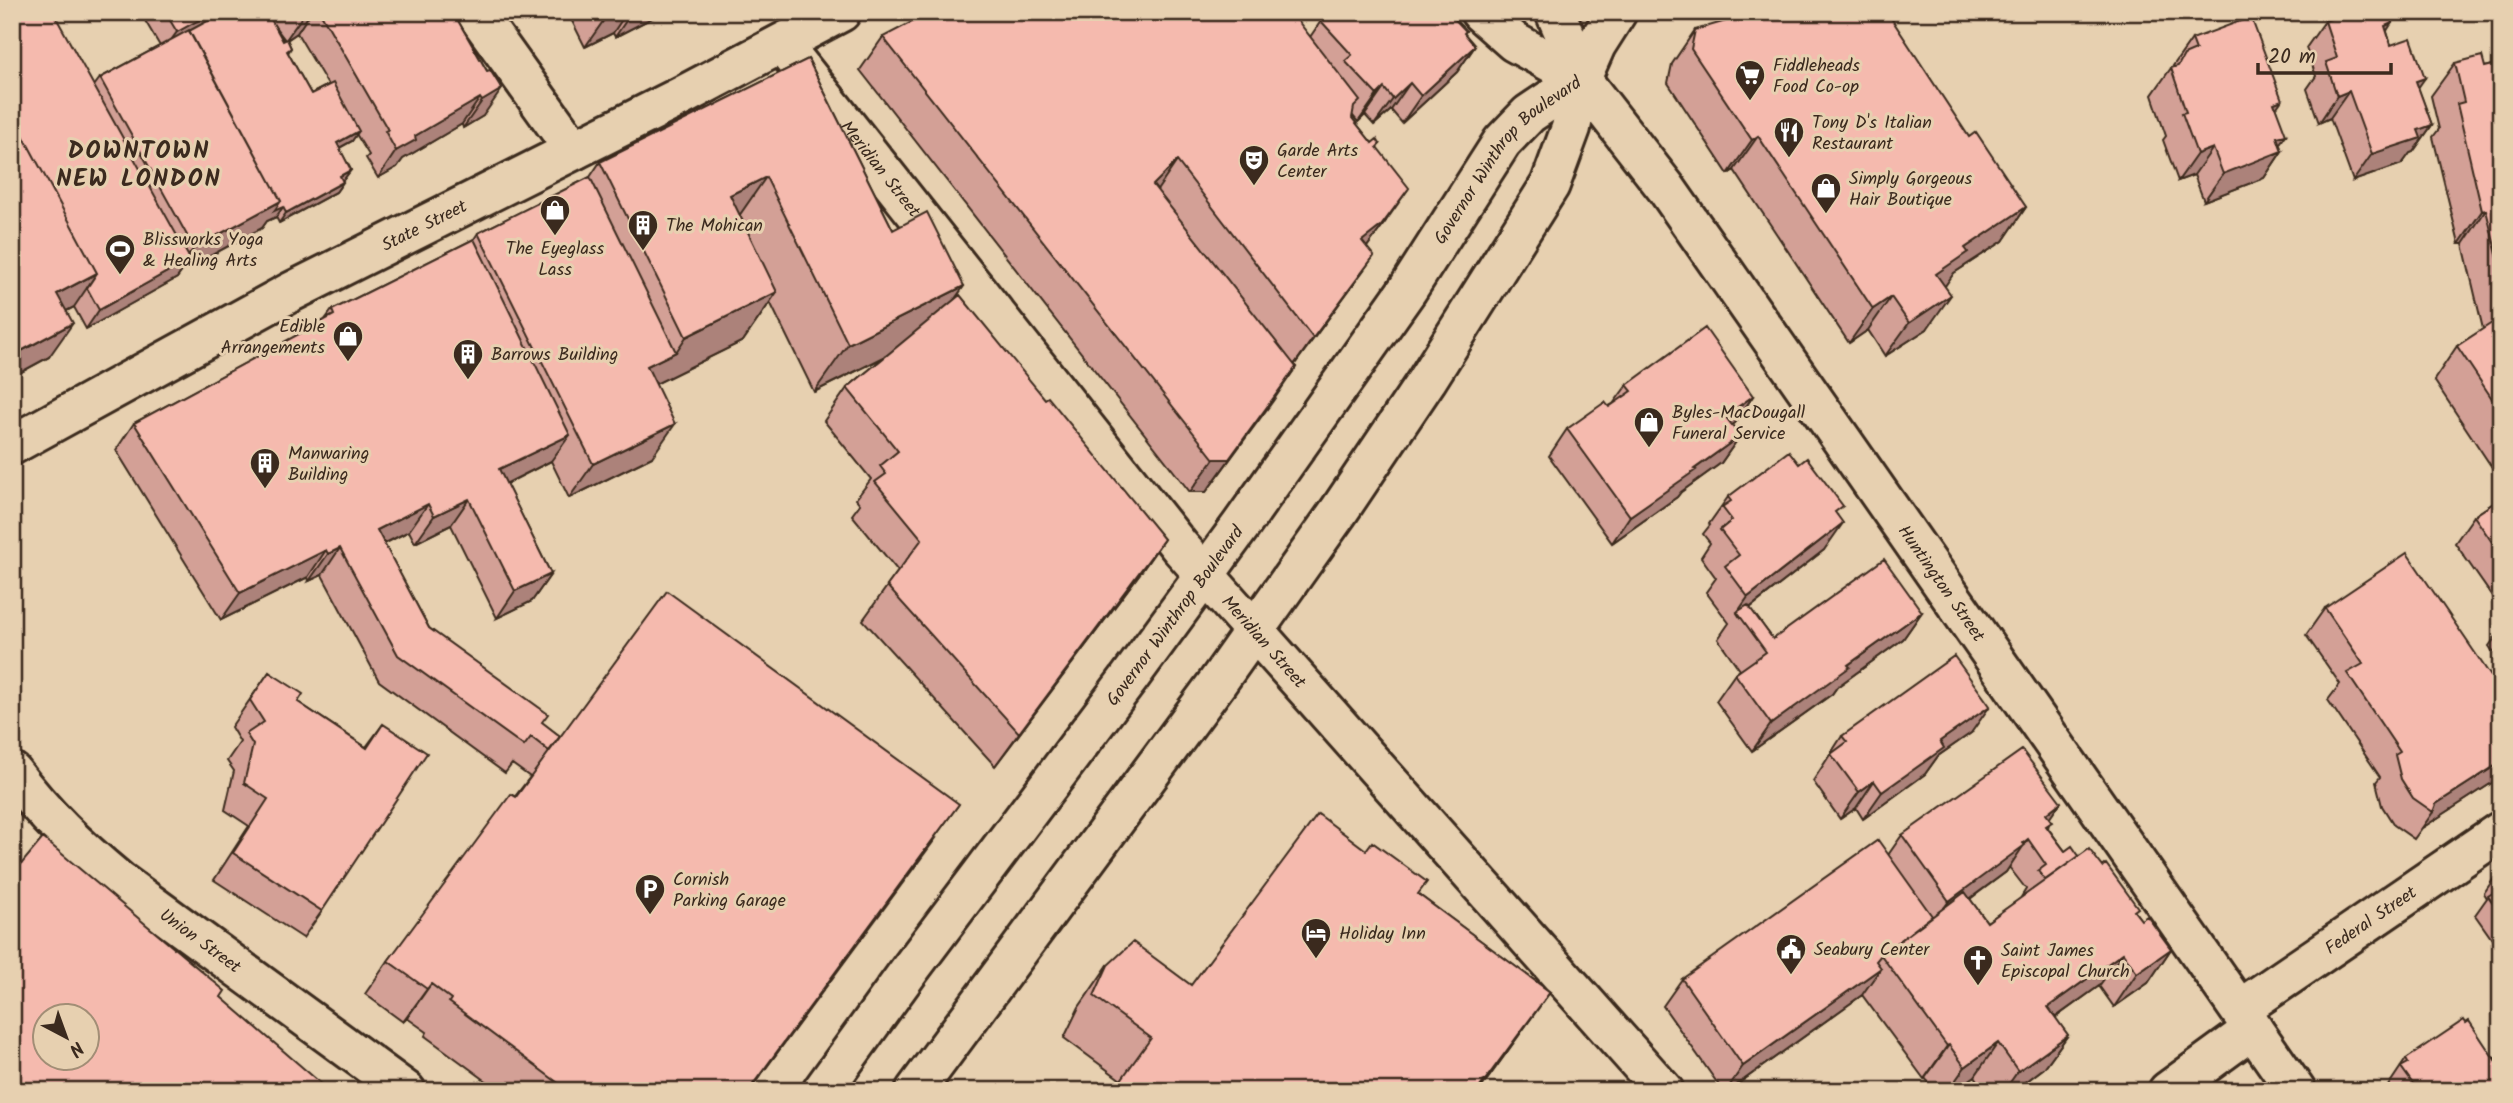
<svg xmlns="http://www.w3.org/2000/svg" width="2513" height="1103" viewBox="0 0 2513 1103" font-family="Kalam,sans-serif">
	<style>
		.lines { fill: none; stroke-linecap: round; stroke-linejoin: round }
		.street-casing { stroke: #3b2a1e; stroke-width: 44 }
		.secondary-casing { stroke: #3b2a1e; stroke-width: 44 }
		.primary-casing { stroke: #3b2a1e; stroke-width: 44 }
		.street { stroke: #e7d0b0; stroke-width: 38 }
		.secondary { stroke: #e7d0b0; stroke-width: 38 }
		.primary { stroke: #e7d0b0; stroke-width: 38 }
		.wall { fill: #d3a096; stroke: #3b2a1e; stroke-width: 2; fill-rule: evenodd }
		.shaded-wall { fill: #ac827a; stroke: #3b2a1e; stroke-width: 2 }
		.building { fill: #f5baae; stroke: #3b2a1e; stroke-width: 2; fill-rule: evenodd }
		.labels { text-anchor: middle; stroke-width: 6; stroke-linejoin: round; paint-order: stroke }
		.poi-label { font-size: 18px; fill: #3b2a1e; stroke: #e7d0b0; text-anchor: start }
		.street-label { font-size: 18px; fill: #3b2a1e; stroke: #e7d0b0 }
		.district-label { font-size: 24px; font-weight: bold; letter-spacing: 2px; fill: #3b2a1e; stroke: #e7d0b0 }
	</style>
	<rect width="100%" height="100%" fill="#e7d0b0"/>
	<filter id="ink" filterUnits="userSpaceOnUse"><feTurbulence type="fractalNoise" baseFrequency=".0143" numOctaves="2"/><feDisplacementMap in="SourceGraphic" scale="14" xChannelSelector="R" yChannelSelector="G"/><feConvolveMatrix kernelMatrix="1 2 1 2 8 2 1 2 1" color-interpolation-filters="sRGB"/></filter>
	<g filter="url(#ink)">
		<g class="lines">
			<g class="street-casing">
				<g id="street">
					<path d="M475 12 574 150"/>
					<path id="s1" d="M782 44 1180 547 1664 1091"/>
					<path id="s2" d="M12 772C45 816 77 846 119 881L406 1091"/>
					<path id="s3" d="M2240 1009 2501 831"/>
					<path d="M2168 1091 2253 1029"/>
				</g>
			</g>
			<g class="secondary-casing">
				<g id="secondary">
					<path id="s4" d="M1581 79 1666 188 2296 1091"/>
					<path id="s5" d="M12 445 291 292 680 97 841 12"/>
				</g>
			</g>
			<g class="primary-casing">
				<g id="primary">
					<path d="M1480 12 1514 42 1581 79"/>
					<path d="M1555 12 1574 56 1581 79"/>
					<path id="s6" d="M822 1091 911 968 1130 677 1242 524 1408 289 1502 142 1529 114 1581 79"/>
					<path d="M915 1091 1217 683 1339 511 1427 380 1550 185 1571 128 1581 79 1596 45 1617 12"/>
				</g>
			</g>
			<use href="#street" class="street"/>
			<use href="#secondary" class="secondary"/>
			<use href="#primary" class="primary"/>
		</g>
		<path class="wall" d="M12 12 94 86 100 78 160 46 140 12H453L487 71 483 116 463 128 462 124 403 159 397 167 378 178 366 158 369 155 356 134 352 141 339 148 351 170 344 179 342 181 343 182 336 192 279 223 276 217 267 221 262 228 182 271 177 278 86 329 74 307 66 311 49 357 12 377ZM273 24 285 40 283 41ZM297 33 328 85 311 94 288 53 291 48 287 40Z
			M563 12H659L656 16 615 37 613 33 585 47 568 13 565 15Z
			M2339 12H2389L2387 32 2391 45 2418 88 2432 125 2413 152 2410 153 2402 164 2353 181 2330 118 2319 123 2307 89 2316 76 2306 48 2325 21 2335 18Z
			M1321 21 1466 31 1464 34 1475 46 1457 72 1402 123 1391 110 1374 125 1365 115 1358 122 1353 116 1352 118 1372 143 1380 144 1377 147 1386 221 1367 247 1350 289 1294 365 1296 367 1273 401 1206 492H1190L860 70 883 37H1310Z
			M1695 30 1969 137 2026 207 2003 241 1954 273 1944 286 1927 329 1885 356 1868 330 1849 343 1734 170 1728 174 1668 83 1672 64Z
			M2192 39 2276 108 2279 144 2282 151 2264 178 2204 201 2194 175 2178 181 2163 140 2166 136 2152 95 2171 68 2174 67 2173 66Z
			M808 59 893 230 964 286 954 300 1045 399 1164 539 1141 572 995 766 863 620 898 571 852 515 860 504 856 499 871 479 824 421 847 388 885 357 814 392 770 302 743 341 655 384 652 457 569 498 551 461 506 484 551 574 532 601 497 618 451 525 415 543 409 531 384 544 429 628 542 723 560 736 936 838 749 1091H500L425 1036 427 1032 407 1018 403 1022 365 994 388 961 530 777 512 764 505 773 379 681 322 575 309 581 308 577 221 620 116 450 134 423 324 321 332 310 474 239 478 233 590 177 600 162Z
			M2455 63 2485 67 2501 63V481L2434 380 2457 346 2483 329 2463 244H2459L2433 137 2439 129 2431 96Z
			M1627 385 1753 396 1735 423 1732 425 1740 436 1721 463 1681 492 1677 497 1612 543 1549 456 1567 429 1613 404Z
			M1728 497 1837 515 1824 550 1750 608 1773 639 1922 612 1903 639 1837 687 1832 694 1752 751 1716 701 1735 674 1740 670 1718 639 1729 623 1706 592 1716 578 1701 557 1710 543 1703 534 1710 525 1709 524Z
			M2501 498V609L2455 543 2474 516Z
			M2325 608 2501 691V777L2422 828 2414 839 2394 825 2382 806 2376 782 2380 777 2328 700 2340 684 2306 635Z
			M2501 630V663L2489 646Z
			M269 672 298 702 366 747 383 724 322 911 303 938 214 880 249 826 225 810 234 771 227 761 240 742 231 727Z
			M1971 733 1938 756 1925 774 1863 819 1856 808 1840 819 1813 781 1842 736Z
			M2050 819 2048 828 2065 851 2079 856 2135 912 2141 920 2171 949 2148 983 2114 1007 2099 986 2055 1018 2068 1035 2044 1068 2014 1091H1985L1975 1076 1954 1091H1935L1925 1078 1924 1079 1862 995 1728 1091H1723L1663 1006 1682 979 1888 855 1902 835ZM2009 867 2026 889 2020 899 1987 922 1970 899 2006 872Z
			M2501 871V952L2475 915 2487 898 2484 893 2497 874Z
			M1418 894 1550 992 1479 1091H1113L1121 1080 1064 1038 1079 1007 1108 965 1191 985Z
			M2501 1054V1091H2392L2388 1086 2406 1059H2494Z"/>
		<path class="shaded-wall" d="M213 12H235L163 51 177 32Z
			M307 12H311L297 33 285 41 304 14Z
			M620 12H627L613 33 585 47 604 20Z
			M632 12H659L656 16 615 37Z
			M2392 23 2374 50 2385 26Z
			M1475 46 1457 72 1402 123 1421 96Z
			M2425 78 2406 105 2416 81Z
			M1410 83 1391 110 1374 125 1393 99Z
			M1384 88 1365 115 1358 122 1377 95Z
			M502 89 483 116 463 128 482 101Z
			M2349 91 2330 118 2319 123 2337 96Z
			M480 98 462 124 403 159 397 167 378 178 396 151 415 136Z
			M2282 100 2263 127 2274 103Z
			M2432 125 2413 152 2410 153 2402 164 2353 181 2372 154 2418 130Z
			M359 131 352 141 330 153 337 143Z
			M2286 135 2271 156 2282 151 2264 178 2204 201 2223 174 2277 137Z
			M1758 136 1734 170 1728 174 1752 140Z
			M2213 148 2194 175 2178 181 2197 154Z
			M1177 161 1154 195 1153 185Z
			M351 170 344 179 333 186 340 176Z
			M766 177 732 226 730 195Z
			M343 182 336 192 279 223 286 213Z
			M1409 188 1386 221 1358 259 1362 241Z
			M281 201 283 207 276 217 267 221 262 228 182 271 177 278 86 329 99 310 183 263 194 248Z
			M2026 207 2003 241 1954 273 1945 286 1913 307 1936 274 1965 248Z
			M2486 210 2463 244H2459L2482 211Z
			M1374 256 1350 289 1290 371 1313 338Z
			M97 273 74 307 34 328 57 294Z
			M964 286 930 334 814 392 848 344Z
			M777 292 743 341 623 400 647 366 676 352 686 337Z
			M1951 295 1927 329 1885 356 1909 323Z
			M1891 297 1868 330 1849 343 1873 309Z
			M73 323 49 357 12 377V356Z
			M1296 367 1206 492H1190L1214 459Z
			M1753 396 1735 423 1706 443 1725 416Z
			M675 424 652 457 569 498 593 464Z
			M570 435 551 461 481 496 499 469Z
			M1740 436 1721 463 1681 492 1677 497 1612 543 1630 516Z
			M469 499 451 525 415 543 434 516Z
			M428 504 409 531 358 557 377 530Z
			M1843 523 1824 550 1739 616 1737 613 1748 597Z
			M1164 539 1141 572 995 766 1019 733Z
			M340 548 322 575 309 581 328 554Z
			M326 550 308 577 221 620 240 593Z
			M551 574 532 601 497 618 515 591Z
			M1922 612 1903 639 1837 687 1832 694 1752 751 1771 724 1848 665Z
			M1990 706 1971 733 1938 756 1925 774 1863 819 1882 792 1940 741Z
			M2501 762V777L2422 828 2433 812 2436 804Z
			M1874 781 1856 808 1840 819 1859 792Z
			M2061 802 2042 829 2027 841 2046 814Z
			M959 804 749 1091H748Z
			M2028 839 2006 872 1930 928 1949 901Z
			M2171 949 2148 983 2114 1007 2137 973Z
			M2123 953 2099 986 2024 1040 2048 1007Z
			M1881 968 1862 995 1728 1091H1726L1743 1066Z
			M431 984 407 1018 403 1022 427 989Z
			M1550 992 1479 1091H1477Z
			M2068 1035 2044 1068 2014 1091H2004L2018 1071Z
			M1998 1043 1975 1076 1954 1091H1948L1965 1067Z
			M1949 1045 1925 1078 1924 1079 1947 1046Z"/>
		<path class="building" d="M12 12H53L190 259 99 310 87 288 97 273 12 115Z
			M165 12H213L177 32Z
			M224 12H267L283 41 287 39 291 48 287 51 311 94 333 83 359 131 337 143 351 170 340 176 343 182 286 213 283 207 274 211 281 201 189 31Z
			M320 12H453L487 71 490 70 502 89 482 101 480 98 415 136 416 140 396 151 385 131 388 130Z
			M600 12H620L604 20Z
			M931 12H1291L1360 101 1354 107 1352 118 1372 143 1377 139 1380 144 1377 147 1409 188 1381 226 1362 241 1374 256 1313 338 1177 161 1153 185 1296 367 1229 459H1214L883 37Z
			M1331 12H1448L1466 31 1464 33 1475 46 1421 96 1410 83 1393 99 1384 88 1377 95 1345 61 1352 55 1321 21Z
			M1757 12H1887L1969 137 1976 132 2026 207 1965 248 1968 252 1936 274 1951 295 1909 323 1891 297 1873 309 1758 136 1752 140 1691 49 1695 30Z
			M2351 12H2389L2392 23 2385 26 2391 45 2411 38 2425 78 2416 81 2432 125 2418 130 2421 138 2372 154 2349 91 2337 96 2326 62 2337 58 2325 21Z
			M2251 17 2282 100 2274 103 2286 135 2277 137 2282 151 2223 174 2213 148 2197 154 2182 113 2186 112 2171 68 2178 66 2184 55 2196 50 2192 39Z
			M189 30 281 201 194 248 100 78Z
			M2482 56 2485 67 2501 63V271L2486 210 2482 211 2457 104 2464 102 2455 63Z
			M808 59 893 230 927 212 964 286 848 344 766 177 730 195 777 292 686 337 600 162Z
			M12 115 97 273 57 294 73 323 12 356Z
			M590 177 676 352 647 366 675 424 593 464 478 233Z
			M474 239 570 435 499 469 551 574 515 591 469 499 434 516 428 504 377 530 429 628 548 714 542 722 560 736 549 751 531 737 524 746 398 655 340 548 328 554 326 550 240 593 134 423 334 315 332 310Z
			M960 295 1045 399 1048 397 1164 539 1019 733 887 586 922 539 875 482 886 474 880 466 898 451 847 388Z
			M2501 317V412L2457 346Z
			M1705 328 1753 396 1725 416 1740 436 1694 469 1696 470 1630 516 1567 429 1605 402 1609 407 1632 391 1627 385Z
			M1789 451 1799 464 1807 458 1843 506 1835 512 1843 523 1748 597 1725 566 1739 555 1720 530 1732 520 1722 507 1731 501 1728 497Z
			M2501 498V555L2474 516Z
			M2407 553 2501 691V762L2436 804 2433 812 2413 798 2401 779 2395 755 2400 752 2347 673 2363 664 2325 608Z
			M1884 559 1922 612 1848 665 1850 667 1771 724 1735 674 1766 652 1737 612 1748 605 1773 639Z
			M667 591 959 804 748 1091H569L449 1002 451 999 431 984 427 989 388 961 511 794 516 797Z
			M1954 656 1990 706 1940 741 1944 748 1882 792 1874 781 1859 792 1831 754 1847 742 1842 736Z
			M269 672 303 694 298 702 367 748 383 724 427 753 322 911 233 853 268 799 244 783 253 745 246 734 264 722 250 700Z
			M2022 750 2061 802 2046 814 2052 822 2046 826 2065 851 2072 846 2079 856 2045 880 2038 871 2046 865 2028 839 2023 843 2025 845 1949 901 1902 835Z
			M1318 814 1366 850 1372 842 1427 882 1418 894 1550 992 1477 1091H1113L1151 1038 1094 996 1108 965 1133 942 1191 985Z
			M43 838 225 991 221 997 324 1086 322 1088 325 1091H12V875ZM46 1016H88V1058H46Z
			M1878 840 1932 916 1881 955 1876 961 1881 968 1743 1066 1682 979Z
			M2089 849 2103 867 2106 864 2138 908 2134 911 2141 920 2147 916 2171 949 2137 973 2123 953 2048 1007 2068 1035 2018 1071 1998 1043 1965 1067 1949 1045 1947 1046 1881 955 1965 892 1987 922Z
			M2501 888V914L2488 896Z
			M2464 1020 2466 1023 2469 1021 2501 1069V1091H2418L2401 1067 2408 1063 2406 1059Z
			M2501 1054V1066L2495 1058Z"/>
	</g>
	<defs>
		<g id="supermarket-pin" transform="scale(1.575)"><path d="M0 17L-7.5 6A9.5 9.5 0 1 1 7.5 6Z" fill="#3b2a1e" stroke="#e7d0b0"/><path d="M-6-5.5h2.5l.6 2H6L4.5 2H-2.5L-4.4-4H-6ZM-1.5 3.2a1.3 1.3 0 1 0 .1 0ZM3 3.2a1.3 1.3 0 1 0 .1 0Z" fill="#fff"/></g>
		<g id="restaurant-pin" transform="scale(1.575)"><path d="M0 17L-7.5 6A9.5 9.5 0 1 1 7.5 6Z" fill="#3b2a1e" stroke="#e7d0b0"/><path d="M-5-6h1v4h1v-4h1v4h1v-4h1v5L-1.5 .5V6h-2V.5L-5-1ZM5-6V6H3V1.5H1.5Q1.5-4 5-6Z" fill="#fff"/></g>
		<g id="theatre-pin" transform="scale(1.575)"><path d="M0 17L-7.5 6A9.5 9.5 0 1 1 7.5 6Z" fill="#3b2a1e" stroke="#e7d0b0"/><path d="M-5-5.5Q0-4 5-5.5V0Q5 5 0 6Q-5 5-5 0ZM-3.3-2.5H-1v1.5H-3.3ZM1-2.5H3.3v1.5H1ZM-2.8 1Q0 5.5 2.8 1Z" fill="#fff"/></g>
		<g id="shop-pin" transform="scale(1.575)"><path d="M0 17L-7.5 6A9.5 9.5 0 1 1 7.5 6Z" fill="#3b2a1e" stroke="#e7d0b0"/><path d="M-5-2.5h2.3a2.7 3.5 0 0 1 5.4 0H5L5.5 6h-11ZM-1.5-2.5h3a1.5 2.3 0 0 0-3 0Z" fill="#fff"/></g>
		<g id="building-pin" transform="scale(1.575)"><path d="M0 17L-7.5 6A9.5 9.5 0 1 1 7.5 6Z" fill="#3b2a1e" stroke="#e7d0b0"/><path d="M-4-6H4V6H1V3H-1V6H-4ZM-2.5-4.3h1.7v1.8h-1.7ZM.8-4.3h1.7v1.8H.8ZM-2.5-1h1.7V.8h-1.7ZM.8-1h1.7V.8H.8Z" fill="#fff"/></g>
		<g id="stadium-pin" transform="scale(1.575)"><path d="M0 17L-7.5 6A9.5 9.5 0 1 1 7.5 6Z" fill="#3b2a1e" stroke="#e7d0b0"/><path d="M0-5a6.5 5 0 1 0 0 10a6.5 5 0 1 0 0-10ZM-3.5-1.8h7v3.6h-7Z" fill="#fff"/></g>
		<g id="parking-pin" transform="scale(1.575)"><path d="M0 17L-7.5 6A9.5 9.5 0 1 1 7.5 6Z" fill="#3b2a1e" stroke="#e7d0b0"/><path d="M-3.5-5.5H1a3.5 3.5 0 0 1 0 7H-1V5.5H-3.5ZM-1-3.4V-.6H.8a1.4 1.4 0 0 0 0-2.8Z" fill="#fff"/></g>
		<g id="hotel-pin" transform="scale(1.575)"><path d="M0 17L-7.5 6A9.5 9.5 0 1 1 7.5 6Z" fill="#3b2a1e" stroke="#e7d0b0"/><path d="M-6-4.5h1.5V1H6V5H4.5V3h-9V5H-6ZM-4 0a1.8 1.8 0 1 1 3.6 0ZM.5 0V-2.5h3Q6-2.5 6 0Z" fill="#fff"/></g>
		<g id="civic-pin" transform="scale(1.575)"><path d="M0 17L-7.5 6A9.5 9.5 0 1 1 7.5 6Z" fill="#3b2a1e" stroke="#e7d0b0"/><path d="M-.6-6.5H3V-4.5H.6V-3L4-1V1h2V6H-6V1h2V-1L-.6-3ZM-1.2 2.5V6h2.4V2.5Z" fill="#fff"/></g>
		<g id="church-pin" transform="scale(1.575)"><path d="M0 17L-7.5 6A9.5 9.5 0 1 1 7.5 6Z" fill="#3b2a1e" stroke="#e7d0b0"/><path d="M-1.2-6h2.4v3.5h3.3v2.4h-3.3V6h-2.4V-.1h-3.3v-2.4h3.3Z" fill="#fff"/></g>
	</defs>
	<g fill-rule="evenodd">
		<use href="#supermarket-pin" x="1750" y="75"/>
		<use href="#restaurant-pin" x="1789" y="132"/>
		<use href="#theatre-pin" x="1254" y="160"/>
		<use href="#shop-pin" x="1826" y="188"/>
		<use href="#shop-pin" x="555" y="210"/>
		<use href="#building-pin" x="643" y="225"/>
		<use href="#stadium-pin" x="120" y="249"/>
		<use href="#shop-pin" x="348" y="336"/>
		<use href="#building-pin" x="468" y="354"/>
		<use href="#shop-pin" x="1649" y="422"/>
		<use href="#building-pin" x="265" y="463"/>
		<use href="#parking-pin" x="650" y="889"/>
		<use href="#hotel-pin" x="1316" y="933"/>
		<use href="#civic-pin" x="1791" y="949"/>
		<use href="#church-pin" x="1978" y="960"/>
	</g>
	<g class="labels">
		<g class="poi-label">
			<text x="1773" y="71">Fiddleheads<tspan x="1773" dy="21">Food Co-op</tspan></text>
			<text x="1812" y="128">Tony D's Italian<tspan x="1812" dy="21">Restaurant</tspan></text>
			<text x="1277" y="156">Garde Arts<tspan x="1277" dy="21">Center</tspan></text>
			<text x="1849" y="184">Simply Gorgeous<tspan x="1849" dy="21">Hair Boutique</tspan></text>
			<text x="666" y="231">The Mohican</text>
			<text x="143" y="245">Blissworks Yoga<tspan x="143" dy="21">&amp; Healing Arts</tspan></text>
			<text x="555" y="254" text-anchor="middle">The Eyeglass<tspan x="555" dy="21">Lass</tspan></text>
			<text x="325" y="332" text-anchor="end">Edible<tspan x="325" dy="21">Arrangements</tspan></text>
			<text x="491" y="360">Barrows Building</text>
			<text x="1672" y="418">Byles-MacDougall<tspan x="1672" dy="21">Funeral Service</tspan></text>
			<text x="288" y="459">Manwaring<tspan x="288" dy="21">Building</tspan></text>
			<text x="673" y="885">Cornish<tspan x="673" dy="21">Parking Garage</tspan></text>
			<text x="1339" y="939">Holiday Inn</text>
			<text x="1814" y="955">Seabury Center</text>
			<text x="2001" y="956">Saint James<tspan x="2001" dy="21">Episcopal Church</tspan></text>
		</g>
		<g class="street-label">
			<text dy="6" stroke="none"><textPath href="#s6" startOffset="1158">Governor Winthrop Boulevard</textPath></text>
			<text dy="6" stroke="none"><textPath href="#s1" startOffset="159">Meridian Street</textPath></text>
			<text dy="6" stroke="none"><textPath href="#s5" startOffset="467">State Street</textPath></text>
			<text dy="6" stroke="none"><textPath href="#s4" startOffset="620">Huntington Street</textPath></text>
			<text dy="6" stroke="none"><textPath href="#s6" startOffset="592">Governor Winthrop Boulevard</textPath></text>
			<text dy="6" stroke="none"><textPath href="#s1" startOffset="768">Meridian Street</textPath></text>
			<text dy="6" stroke="none"><textPath href="#s3" startOffset="158">Federal Street</textPath></text>
			<text dy="6" stroke="none"><textPath href="#s2" startOffset="254">Union Street</textPath></text>
		</g>
		<g class="district-label">
			<text x="139" y="158">DOWNTOWN<tspan x="139" dy="28">NEW LONDON</tspan></text>
		</g>
	</g>
	<rect width="2513" height="1103" fill="none" stroke="#e7d0b0" stroke-width="42"/>
	<rect x="21" y="21" width="2471" height="1061" fill="none" stroke="#3b2a1e" stroke-width="2.5" filter="url(#ink)"/>
	<g transform="translate(66 1037) rotate(139)"><circle r="33" fill="#e7d0b0" stroke="#a28e76" stroke-width="2"/>
	<path d="M0-5L12 26L0 18L-12 26Z" fill="#3b2a1e"/>
	<text y="-10" font-size="19" font-weight="bold" text-anchor="middle" fill="#3b2a1e">N</text>
	</g>
	<path d="M2258 63v10h133v-10" fill="none" stroke="#3b2a1e" stroke-width="3.5"/>
	<text x="2268" y="63" font-size="21" fill="#3b2a1e" stroke="#e7d0b0" stroke-width="5" paint-order="stroke">20 m</text>
</svg>
